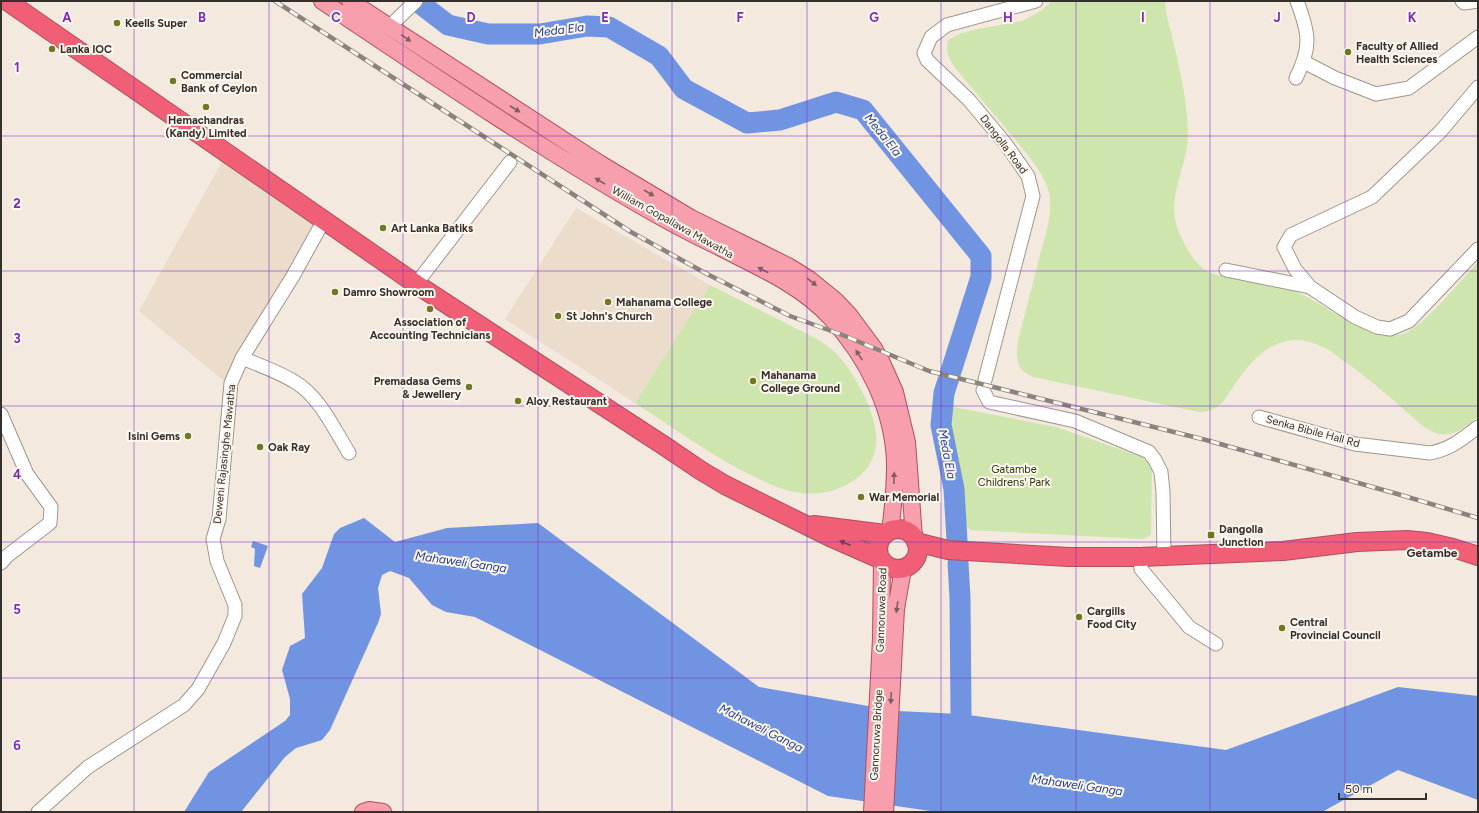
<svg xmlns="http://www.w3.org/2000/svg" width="1479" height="813" viewBox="0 0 1479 813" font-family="Figtree,sans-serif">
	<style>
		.built { fill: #ebdccb }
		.green { fill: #cee6ae }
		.water { fill: #7094e2 }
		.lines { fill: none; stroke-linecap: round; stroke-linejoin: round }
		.river { stroke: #7094e2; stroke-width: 21 }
		.minor-casing { stroke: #9f968c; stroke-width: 15 }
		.major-casing { stroke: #af4f5d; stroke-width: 18 }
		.highway-casing { stroke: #af4f5d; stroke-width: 20 }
		.minor { stroke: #fff; stroke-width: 13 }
		.major { stroke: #f79fad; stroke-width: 16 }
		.highway { stroke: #f15f77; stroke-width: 18 }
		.rail-casing { stroke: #8b847e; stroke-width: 4.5 }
		.rail { stroke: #fff7ee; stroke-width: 3; stroke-dasharray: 9; stroke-linecap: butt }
		.oneway { fill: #825c60 }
		.oneway2 { fill: #6d3e42 }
		.grid { fill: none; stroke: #7b2cbf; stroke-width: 1; stroke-opacity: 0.55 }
		.poi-dot { fill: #6f7822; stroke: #fff7ee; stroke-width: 1.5 }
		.labels { text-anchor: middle; stroke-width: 4; stroke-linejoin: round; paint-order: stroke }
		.poi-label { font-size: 11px; font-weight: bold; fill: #34302c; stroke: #fff7ee; text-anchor: start }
		.street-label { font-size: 11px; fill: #34302c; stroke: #fff7ee }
		.park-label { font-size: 11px; fill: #293712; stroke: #fff7ee }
		.water-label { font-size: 12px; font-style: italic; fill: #1b3d97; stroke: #fff7ee }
		.neighbourhood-label { font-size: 12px; font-weight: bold; fill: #34302c; stroke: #fff7ee }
		.grid-label { font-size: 13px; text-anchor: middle; font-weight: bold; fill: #7b2cbf; stroke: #fff7ee; stroke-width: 4; stroke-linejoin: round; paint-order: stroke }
	</style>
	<rect width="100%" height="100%" fill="#f3e9df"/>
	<path class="built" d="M223 160 314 223 287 272 236 354 224 381 139 311Z
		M576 208 710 285 635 403 505 319Z"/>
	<path class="green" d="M1052 1H1165L1166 11C1175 51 1187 91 1188 132 1189 165 1165 197 1178 230 1184 244 1193 263 1207 271 1225 281 1255 278 1275 284 1285 286 1294 291 1303 295 1330 308 1375 345 1405 333 1425 325 1462 279 1478 262V417C1458 433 1446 442 1423 426 1397 404 1373 381 1345 362 1338 357 1331 350 1323 347 1313 342 1298 338 1287 341 1263 346 1248 365 1235 384 1224 400 1221 411 1199 412L1033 377C1015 369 1016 359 1018 341 1025 312 1033 284 1040 255 1045 237 1052 217 1050 198 1048 182 1037 167 1028 155L956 69C949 59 945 52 948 40L959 34 973 30 1022 21 1041 11Z
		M710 285 815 338C825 344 834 350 841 359 851 370 858 384 865 397 880 430 885 463 848 484 833 492 818 495 802 493 787 492 772 485 759 479 715 459 676 429 635 403Z
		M953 407 1056 427 1142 457 1152 465 1151 535 1143 539 970 530 964 523 947 415Z"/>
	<path class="water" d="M364 518 395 542 447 528 538 523 759 687 897 711 961 714 1226 750 1398 687 1478 696V800L1398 770 1322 812H937L828 796 475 617 446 612 432 605 409 578 390 571 382 575 378 588 381 614 378 623 330 730 322 740 296 748 285 757 241 812H184L209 772 285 721 290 715V699L282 670 290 646 305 638 302 594 322 568 334 534 340 528Z
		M253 541 268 546 260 568 254 566 255 549 251 547Z"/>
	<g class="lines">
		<path class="river" d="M421 3 422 5 448 25 488 34H540L587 26 609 27 659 56 684 89 747 123 780 120 836 102 863 110 981 256V277L944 393 941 425 954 489 957 540
			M958 742 961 714 960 598 958 563"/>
		<g class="minor-casing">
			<path id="minor" d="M1462 1 1464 3 1478 1
				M389 27 416 1
				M1304 62 1335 78 1376 94 1409 88 1478 37
				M1296 78C1312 47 1309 33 1297 1
				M1226 270 1310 287 1355 317 1377 327 1390 329 1409 321 1478 249
				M416 284 510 162
				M1310 287 1295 269 1284 247 1291 235 1372 197 1440 132 1478 87
				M242 358C259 365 279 372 295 382 320 397 334 429 349 453
				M985 380 1033 196 1028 176 1005 143 969 100 927 60 924 53 931 37 947 25 1036 1
				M983 390 989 402 1075 421 1149 452 1155 460 1161 472 1163 492 1164 556
				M1 414 27 474 51 507 50 523 7 556 1 563
				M1259 417 1355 444 1430 453C1451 449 1462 439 1478 427
				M1140 557 1141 569 1189 627 1216 644
				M38 812 88 767 184 705 198 689 224 643 235 616V605L217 561 213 539 219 519 231 383 242 358 293 276 324 220"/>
		</g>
		<g class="major-casing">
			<path id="major" d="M322 1C428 72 534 144 645 208 669 222 694 235 719 247 758 267 801 285 831 318 867 357 894 410 895 464 895 486 893 509 890 531
				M350 1 599 163 691 218 788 266 809 279 836 301 850 316 873 347 882 363 895 392 907 442 914 538
				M363 812 369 810 383 812
				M872 812 881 638 882 562
				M885 812 896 609 903 569"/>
		</g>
		<g class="highway-casing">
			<path id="highway" d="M7 1 416 284 663 445 700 470 725 485 830 537 880 559
				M814 525 885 534
				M878 549a20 20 0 1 1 40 0a20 20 0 1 1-40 0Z
				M916 542 948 550 1069 557H1140L1283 551 1357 542 1407 540 1427 542 1453 548 1478 556"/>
		</g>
		<use href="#minor" class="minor"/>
		<use href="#major" class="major"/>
		<use href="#highway" class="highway"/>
		<g class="rail-casing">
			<path id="rail" d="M275 1 631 232 707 274 790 316 845 336 929 371 1206 440 1401 495 1478 518"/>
		</g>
		<use href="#rail" class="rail"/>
	</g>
	<defs><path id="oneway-solid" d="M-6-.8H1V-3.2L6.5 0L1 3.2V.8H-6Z"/></defs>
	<g class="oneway">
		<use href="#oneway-solid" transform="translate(406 38) rotate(34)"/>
		<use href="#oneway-solid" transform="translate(515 109) rotate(33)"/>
		<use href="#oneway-solid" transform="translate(600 181) rotate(-149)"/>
		<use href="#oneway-solid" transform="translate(649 193) rotate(31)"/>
		<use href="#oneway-solid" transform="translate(763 270) rotate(-153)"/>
		<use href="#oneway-solid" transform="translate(812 282) rotate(37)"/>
		<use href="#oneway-solid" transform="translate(859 355) rotate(-123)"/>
		<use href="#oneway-solid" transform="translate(894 478) rotate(-88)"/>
		<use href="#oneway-solid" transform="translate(897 607) rotate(98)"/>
		<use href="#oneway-solid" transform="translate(891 698) rotate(93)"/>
	</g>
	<use class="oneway2" href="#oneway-solid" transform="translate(845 543) rotate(-158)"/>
	<path class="grid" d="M134 1V812M269 1V812M403 1V812M538 1V812M672 1V812M807 1V812M941 1V812M1076 1V812M1210 1V812M1345 1V812M1 136H1478M1 271H1478M1 406H1478M1 542H1478M1 678H1478"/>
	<g class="poi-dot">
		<circle cx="117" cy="23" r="4"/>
		<circle cx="52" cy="49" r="4"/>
		<circle cx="1348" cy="52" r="4"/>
		<circle cx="173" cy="81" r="4"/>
		<circle cx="206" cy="107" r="4"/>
		<circle cx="383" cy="228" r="4"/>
		<circle cx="335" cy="292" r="4"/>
		<circle cx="608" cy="302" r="4"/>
		<circle cx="430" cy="309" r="4"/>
		<circle cx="558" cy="316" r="4"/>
		<circle cx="753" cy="381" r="4"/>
		<circle cx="469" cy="387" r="4"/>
		<circle cx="518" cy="401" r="4"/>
		<circle cx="188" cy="436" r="4"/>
		<circle cx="260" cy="447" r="4"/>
		<circle cx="861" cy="497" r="4"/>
		<rect x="1207" y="531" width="8" height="8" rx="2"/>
		<circle cx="1079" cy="617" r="4"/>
		<circle cx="1282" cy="628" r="4"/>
	</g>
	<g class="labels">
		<g class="poi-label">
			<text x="125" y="27">Keells Super</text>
			<text x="1356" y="50">Faculty of Allied<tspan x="1356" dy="13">Health Sciences</tspan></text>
			<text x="60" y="53">Lanka IOC</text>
			<text x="181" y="79">Commercial<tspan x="181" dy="13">Bank of Ceylon</tspan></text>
			<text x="206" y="124" text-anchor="middle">Hemachandras<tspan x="206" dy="13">(Kandy) Limited</tspan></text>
			<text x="391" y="232">Art Lanka Batiks</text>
			<text x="343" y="296">Damro Showroom</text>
			<text x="616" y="306">Mahanama College</text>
			<text x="566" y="320">St John's Church</text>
			<text x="430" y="326" text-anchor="middle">Association of<tspan x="430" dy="13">Accounting Technicians</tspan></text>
			<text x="761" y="379">Mahanama<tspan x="761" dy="13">College Ground</tspan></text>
			<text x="461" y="385" text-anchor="end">Premadasa Gems<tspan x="461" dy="13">&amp; Jewellery</tspan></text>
			<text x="526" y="405">Aloy Restaurant</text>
			<text x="180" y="440" text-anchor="end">Isini Gems</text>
			<text x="268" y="451">Oak Ray</text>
			<text x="869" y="501">War Memorial</text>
			<text x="1219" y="533">Dangolla<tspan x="1219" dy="13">Junction</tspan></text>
			<text x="1087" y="615">Cargills<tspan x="1087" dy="13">Food City</tspan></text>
			<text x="1290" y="626">Central<tspan x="1290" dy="13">Provincial Council</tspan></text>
		</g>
		<g class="street-label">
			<text transform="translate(1004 144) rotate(53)" y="4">Dangolla Road</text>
			<text transform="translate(673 222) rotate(29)" y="4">William Gopallawa Mawatha</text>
			<text transform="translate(1313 431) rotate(15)" y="4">Senka Bibile Hall Rd</text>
			<text transform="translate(224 454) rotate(-84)" y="4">Deweni Rajasinghe Mawatha</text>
			<text transform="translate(881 610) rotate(-88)" y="4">Gannoruwa Road</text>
			<text transform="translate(876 735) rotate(-87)" y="4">Gannoruwa Bridge</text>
		</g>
		<g class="park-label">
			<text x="1014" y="473">Gatambe<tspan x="1014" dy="13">Childrens' Park</tspan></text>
		</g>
		<g class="water-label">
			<text transform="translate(559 30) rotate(-7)" y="4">Meda Ela</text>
			<text transform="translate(883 135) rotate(51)" y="4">Meda Ela</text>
			<text transform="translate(947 454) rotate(79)" y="4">Meda Ela</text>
			<text transform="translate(461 562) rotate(8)" y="4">Mahaweli Ganga</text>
			<text transform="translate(761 728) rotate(27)" y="4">Mahaweli Ganga</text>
			<text transform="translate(1077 785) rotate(8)" y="4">Mahaweli Ganga</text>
		</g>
		<g class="neighbourhood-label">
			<text x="1432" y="557">Getambe</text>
		</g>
	</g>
	<g class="grid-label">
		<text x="67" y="22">A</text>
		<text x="202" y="22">B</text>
		<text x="336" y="22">C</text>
		<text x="471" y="22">D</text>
		<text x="605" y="22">E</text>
		<text x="740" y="22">F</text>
		<text x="874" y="22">G</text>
		<text x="1008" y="22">H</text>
		<text x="1143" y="22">I</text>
		<text x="1277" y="22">J</text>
		<text x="1412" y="22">K</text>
		<text x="17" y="72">1</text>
		<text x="17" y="208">2</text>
		<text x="17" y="343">3</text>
		<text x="17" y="479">4</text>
		<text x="17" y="614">5</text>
		<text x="17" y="750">6</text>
	</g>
	<rect width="1479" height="813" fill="none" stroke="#34302c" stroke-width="4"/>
	<path d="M1339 793v6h87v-6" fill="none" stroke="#34302c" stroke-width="2"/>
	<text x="1345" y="793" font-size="12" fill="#34302c" stroke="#fff7ee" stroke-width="3" paint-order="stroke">50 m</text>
</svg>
